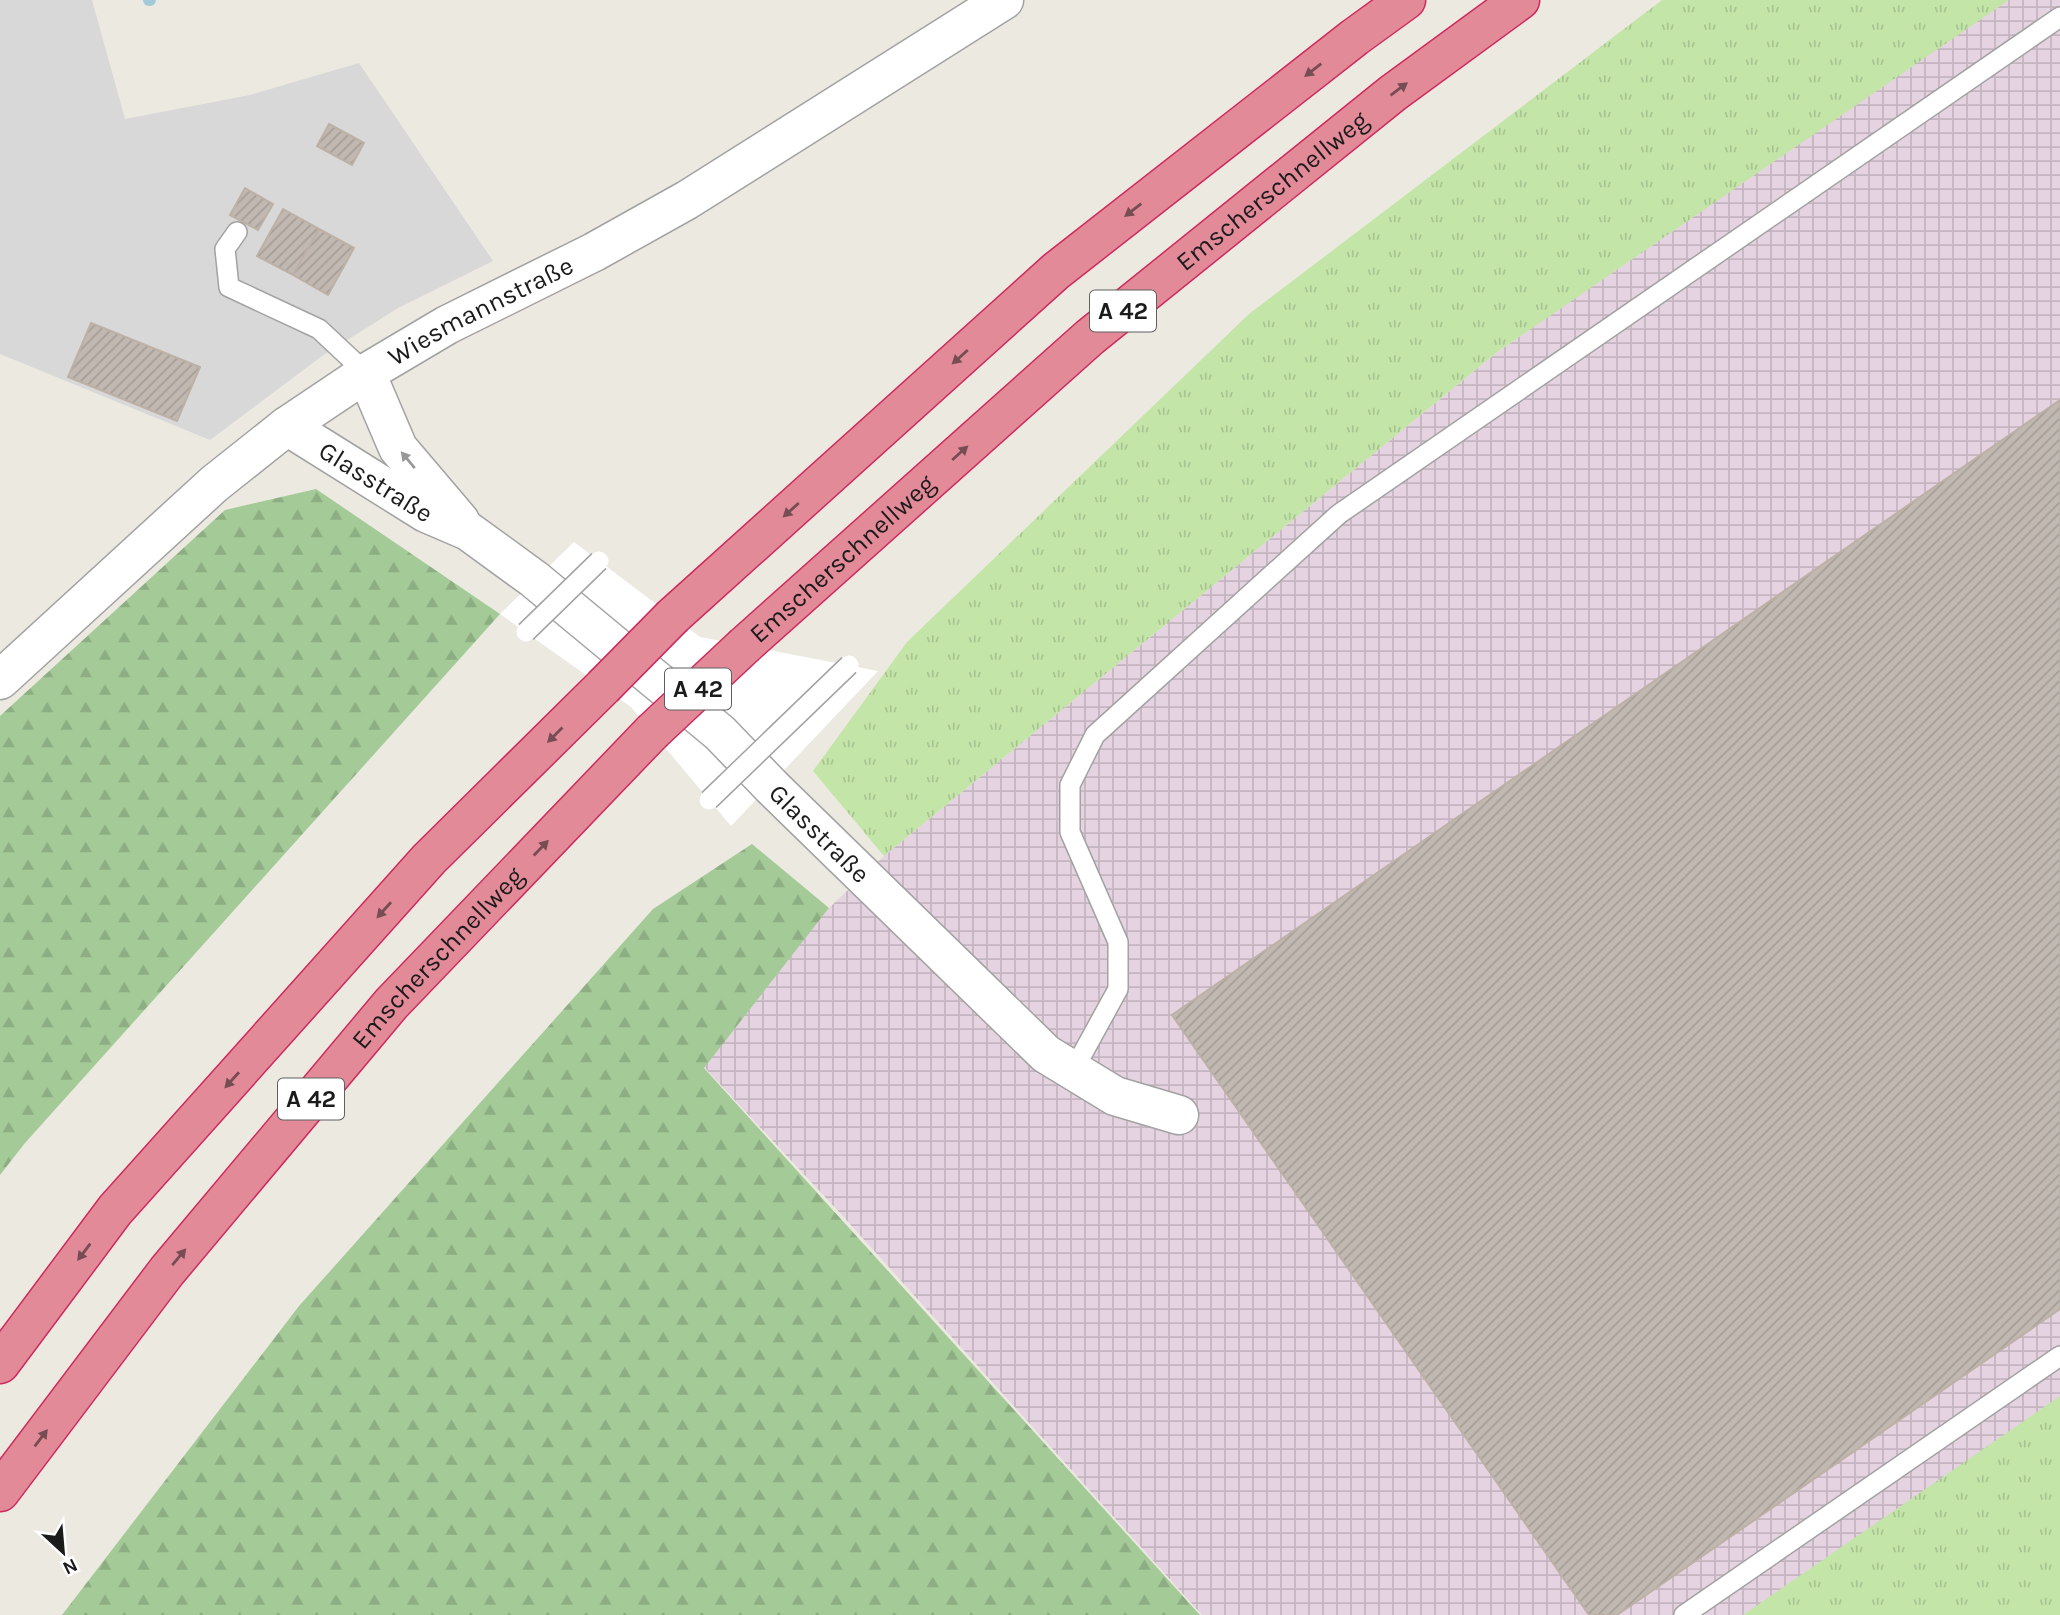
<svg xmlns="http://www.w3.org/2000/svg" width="2060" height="1615" viewBox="0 0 2060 1615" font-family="Karla,sans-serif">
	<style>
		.residential { fill: #d9d8d8 }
		.industrial { fill: url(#industrial-grid) }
		.grass { fill: url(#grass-tufts) }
		.forest { fill: url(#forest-firs) }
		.pier { fill: #fff }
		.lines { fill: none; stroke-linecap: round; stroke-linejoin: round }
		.stream { stroke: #a2cbd9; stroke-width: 12 }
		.building { fill: url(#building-hatch); stroke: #bdb0a4; stroke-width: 2 }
		.lane-casing { stroke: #a2a2a2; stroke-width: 22 }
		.street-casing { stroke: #a2a2a2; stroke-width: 41 }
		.highway-casing { stroke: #ce2a5d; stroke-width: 41 }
		.lane { stroke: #fff; stroke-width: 19 }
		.street { stroke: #fff; stroke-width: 38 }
		.highway { stroke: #e28a98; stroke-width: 38 }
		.lane-bridge-casing { stroke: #a2a2a2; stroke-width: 22; stroke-linecap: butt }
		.highway-bridge-casing { stroke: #ce2a5d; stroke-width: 41; stroke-linecap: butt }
		.lane-bridge { stroke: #fff; stroke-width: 19 }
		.highway-bridge { stroke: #e28a98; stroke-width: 38 }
		.oneway { fill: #754d53 }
		.oneway2 { fill: #989898 }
		.labels { text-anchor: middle; stroke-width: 5; stroke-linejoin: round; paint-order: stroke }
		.shield { fill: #fff; stroke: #5f5f5f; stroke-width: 2 }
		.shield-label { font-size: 24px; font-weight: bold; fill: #1b1b1b }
		.street-label { font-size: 26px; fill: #1b1b1b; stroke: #fff }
	</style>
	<defs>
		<pattern id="industrial-grid" width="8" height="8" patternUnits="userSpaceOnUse" patternTransform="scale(1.75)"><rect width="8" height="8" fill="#e5d3e1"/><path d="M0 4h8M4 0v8" fill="none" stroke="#c4b5c0"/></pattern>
		<pattern id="grass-tufts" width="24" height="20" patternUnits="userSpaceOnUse" patternTransform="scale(1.75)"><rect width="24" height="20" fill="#c4e5a8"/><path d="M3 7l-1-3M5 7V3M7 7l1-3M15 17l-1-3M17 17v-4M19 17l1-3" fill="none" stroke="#a8c490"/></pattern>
		<pattern id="forest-firs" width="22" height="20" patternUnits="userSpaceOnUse" patternTransform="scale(1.75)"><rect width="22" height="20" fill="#a4ca97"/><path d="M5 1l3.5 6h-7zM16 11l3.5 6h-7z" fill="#8dad82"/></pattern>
		<pattern id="building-hatch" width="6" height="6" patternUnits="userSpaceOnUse" patternTransform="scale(1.75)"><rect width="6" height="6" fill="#c1b8b1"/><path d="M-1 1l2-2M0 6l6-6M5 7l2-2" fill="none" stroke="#a59e98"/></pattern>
	</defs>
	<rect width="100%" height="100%" fill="#ece9e1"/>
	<path class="residential" d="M0 0H92L125 119 250 95 359 63 493 261 398 308 322 356 210 440 0 354Z"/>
	<path class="industrial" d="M2004 0H2060V1398L1744 1615H1202L840 1213 704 1067 829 908 884 856 1496 353Z"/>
	<path class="grass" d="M1662 0H2009L1496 353 884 856 813 771 907 642 1249 314Z
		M2060 1396V1615H1743Z"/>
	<path class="forest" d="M316 489 500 614 25 1143 0 1175V716L225 510Z
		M752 844 829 908 704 1068 1200 1615H62L299 1306 653 909Z"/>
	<path class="pier" d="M574 542 700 637 878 671 731 826 631 707 500 614Z"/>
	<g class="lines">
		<path class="stream" d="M149 0H150"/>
	</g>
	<path class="building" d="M329 124 364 143 352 165 317 146Z
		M245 188 273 204 258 230 230 215Z
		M283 209 319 229 293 275 257 256Z
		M319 229 354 248 328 295 293 275Z
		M91 323 200 367 177 421 68 377Z
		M2060 400V1309L1617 1615H1589L1172 1015Z"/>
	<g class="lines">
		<g class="lane-casing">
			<path id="lane" d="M237 232 225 249 229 287 319 329 366 373
				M1073 1071 1118 989V942L1070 832V785L1095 735 1339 514 2060 17
				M1684 1615 2060 1356"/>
		</g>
		<g class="street-casing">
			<g id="street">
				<path d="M366 373 398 448 460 521"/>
				<path id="s1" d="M287 426 426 513 468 531 534 579 720 733 772 787 1046 1054 1115 1096 1179 1115"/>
				<path id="s2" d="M0 680 214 484 287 426 366 373 447 325 594 252 687 200 1004 0"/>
			</g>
		</g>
		<g class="highway-casing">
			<g id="highway">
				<path d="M673 616 1056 271 1355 37 1406 0"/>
				<path id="s3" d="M745 645 1090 337 1393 93 1520 0"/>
				<path d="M0 1364 115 1210 429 859 603 687"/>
				<path id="s4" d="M0 1492 167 1271 391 1004 652 732"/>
			</g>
		</g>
		<use href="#lane" class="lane"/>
		<use href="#street" class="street"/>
		<use href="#highway" class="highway"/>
		<g class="lane-bridge-casing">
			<path id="lane-bridge" d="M526 632 599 561
				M709 800 849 665"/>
		</g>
		<g class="highway-bridge-casing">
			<path id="highway-bridge" d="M603 687 673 616
				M652 732 745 645"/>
		</g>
		<use href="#lane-bridge" class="lane-bridge"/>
		<use href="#highway-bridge" class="highway-bridge"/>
	</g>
	<defs><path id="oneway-solid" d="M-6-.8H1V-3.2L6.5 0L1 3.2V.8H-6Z" transform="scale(1.75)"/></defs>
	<g class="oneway">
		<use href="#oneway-solid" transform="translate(1313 70) rotate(142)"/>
		<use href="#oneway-solid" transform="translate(1399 89) rotate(-37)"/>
		<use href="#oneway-solid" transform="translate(1133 210) rotate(142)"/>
		<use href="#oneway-solid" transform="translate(960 357) rotate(138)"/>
		<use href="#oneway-solid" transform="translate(960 453) rotate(-42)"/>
		<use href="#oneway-solid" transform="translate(791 510) rotate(138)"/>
		<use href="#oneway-solid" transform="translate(555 735) rotate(135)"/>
		<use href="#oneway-solid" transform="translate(541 848) rotate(-46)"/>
		<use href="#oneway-solid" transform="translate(384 910) rotate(132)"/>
		<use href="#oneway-solid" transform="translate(232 1080) rotate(132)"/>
		<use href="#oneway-solid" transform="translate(84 1252) rotate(127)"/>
		<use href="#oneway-solid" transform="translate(179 1257) rotate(-50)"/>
		<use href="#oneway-solid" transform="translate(41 1438) rotate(-53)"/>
	</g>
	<use class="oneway2" href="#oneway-solid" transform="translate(408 460) rotate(-130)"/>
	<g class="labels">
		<g class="shield">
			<rect x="1090" y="290.5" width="66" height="41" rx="5"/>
			<rect x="665" y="668.5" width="66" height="41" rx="5"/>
			<rect x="278" y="1078.5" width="66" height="41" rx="5"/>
		</g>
		<g class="shield-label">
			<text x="1123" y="319">A 42</text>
			<text x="698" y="697">A 42</text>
			<text x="311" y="1107">A 42</text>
		</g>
		<g class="street-label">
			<text dy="9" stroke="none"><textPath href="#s3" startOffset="696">Emscherschnellweg</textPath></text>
			<text dy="9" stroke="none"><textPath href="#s2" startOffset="609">Wiesmannstraße</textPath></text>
			<text dy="9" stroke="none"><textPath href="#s1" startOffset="105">Glasstraße</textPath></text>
			<text dy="9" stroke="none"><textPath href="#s3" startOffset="130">Emscherschnellweg</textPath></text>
			<text dy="9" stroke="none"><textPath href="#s1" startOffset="674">Glasstraße</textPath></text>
			<text dy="9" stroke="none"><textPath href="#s4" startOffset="691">Emscherschnellweg</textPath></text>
		</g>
	</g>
	<g transform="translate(63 1552) rotate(154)" stroke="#ffffff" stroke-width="5" paint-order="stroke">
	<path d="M0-5L12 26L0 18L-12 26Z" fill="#1b1b1b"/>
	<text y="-10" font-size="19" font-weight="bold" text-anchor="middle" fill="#1b1b1b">N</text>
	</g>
</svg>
